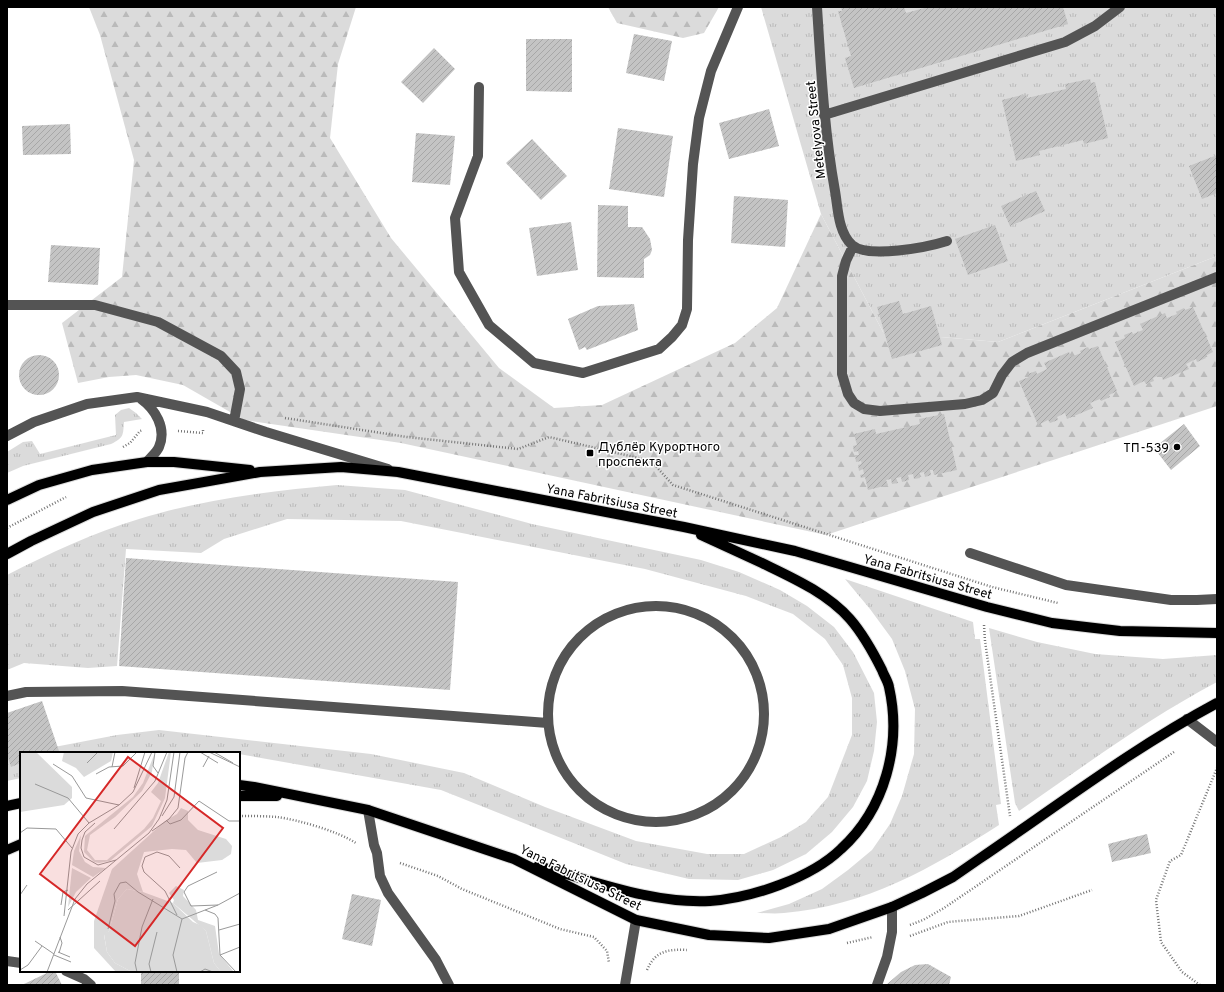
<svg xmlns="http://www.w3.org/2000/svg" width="1224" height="992" viewBox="0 0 1224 992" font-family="Overpass,sans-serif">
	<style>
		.grass { fill: url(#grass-tufts) }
		.forest { fill: url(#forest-firs) }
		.building { fill: url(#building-hatch) }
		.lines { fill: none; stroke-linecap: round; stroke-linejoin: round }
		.major-casing { stroke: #dbdbdb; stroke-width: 12 }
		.path { stroke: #767676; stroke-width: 2.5; stroke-dasharray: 1 2; stroke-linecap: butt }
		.minor { stroke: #545454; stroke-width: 10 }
		.major { stroke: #000; stroke-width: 10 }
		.poi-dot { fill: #000; stroke: #fff; stroke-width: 1.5 }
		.labels { text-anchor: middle; stroke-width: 3; stroke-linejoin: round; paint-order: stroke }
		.street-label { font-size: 13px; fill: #000; stroke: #fff }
		.poi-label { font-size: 13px; fill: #000; stroke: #fff; text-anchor: start }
		.inset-road { fill: none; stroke: #999; stroke-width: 1 }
		.view { fill: #d62828; fill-opacity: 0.15; stroke: #d62828; stroke-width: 2 }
		.inset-edge { fill: none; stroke: #000; stroke-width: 2 }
	</style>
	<defs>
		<pattern id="grass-tufts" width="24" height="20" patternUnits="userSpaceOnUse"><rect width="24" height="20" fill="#dbdbdb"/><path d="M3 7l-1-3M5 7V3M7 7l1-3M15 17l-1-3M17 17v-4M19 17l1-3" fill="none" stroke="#bababa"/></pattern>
		<pattern id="forest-firs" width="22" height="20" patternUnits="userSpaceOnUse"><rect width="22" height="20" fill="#dbdbdb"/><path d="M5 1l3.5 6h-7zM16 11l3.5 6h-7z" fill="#bababa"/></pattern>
		<pattern id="building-hatch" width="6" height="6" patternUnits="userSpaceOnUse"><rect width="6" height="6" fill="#c4c4c4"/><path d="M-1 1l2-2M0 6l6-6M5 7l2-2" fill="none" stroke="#a7a7a7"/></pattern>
	</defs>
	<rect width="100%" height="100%" fill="#fff"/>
	<path class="grass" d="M761 7H1217V256L998 342 883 332 821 214Z
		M129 408 136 413 142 419 124 422C123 435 124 438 111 444L23 466 7 473V452L23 442 32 441 40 454 116 435 115 415 121 410Z
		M337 485 405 490 532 524 701 560 739 572 780 590 807 606 834 627 853 652 874 693 877 722 874 751 867 781 853 807 832 832 806 854 773 870 738 880 689 879 626 864 441 790 239 754V753H23L117 735 159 730 371 754 464 773 545 807 636 841 707 854H744L781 837 806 822 828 797 852 735V698L843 665 825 639 793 614 746 596 645 569 401 521 287 519 224 539 201 553 126 549 117 666 88 668 24 663 7 670V575C50 553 93 533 139 519 203 499 271 491 337 485Z
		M845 579 973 622 975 639H980L1001 804 996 805 999 825C932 868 866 906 784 913 775 914 766 913 757 913L789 904 822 889 848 870 872 850 890 824 902 796 914 754 915 709 905 671 892 639 870 609Z
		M989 628 1037 642 1095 654 1163 659 1217 655V682C1147 719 1084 766 1019 811L1015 803Z
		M21 753V778L7 781V756Z"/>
	<path class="forest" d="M89 7H356L338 64 330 138 391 238 499 368 554 408 602 405 735 343 777 308 821 214 883 332 998 342 1217 256V406L826 535 401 443 244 420 183 385 136 375 109 377 78 383 62 323 122 277 134 160 100 35Z
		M608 7H719L704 33 683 38 617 23Z"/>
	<path class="building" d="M841 7H904L906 13 928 7H1063L1068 24 854 88 845 58 851 56 838 11H842Z
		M634 34 672 41 664 81 626 73Z
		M526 39H572V92L526 91Z
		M434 48 455 69 423 103 401 82Z
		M1090 79 1091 83 1095 82 1108 138 1084 144 1083 140 1039 151 1040 155 1016 161 1002 100 1026 94 1027 98 1066 89 1065 84Z
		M769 109 779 146 729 159 719 123Z
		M70 124 71 154 23 155 22 126Z
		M618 128 673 136 664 197 609 189Z
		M416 133 455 136 450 185 412 182Z
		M532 139 567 176 541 200 506 163Z
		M1217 155V193L1202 199 1189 166Z
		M1036 191 1045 211 1010 226 1001 206Z
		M734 196 788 200 785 247 731 243Z
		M598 205 628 206V227H642L650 239 652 250 650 255 644 259V278L597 277Z
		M571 222 578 270 537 276 529 228Z
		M995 225 1008 261 968 275 955 239Z
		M51 245 100 248 98 285 48 282Z
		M899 301 903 314 931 306 942 345 892 359 877 307Z
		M634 304 638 330 587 350 585 347 579 350 568 319 598 306Z
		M1193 307 1213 352 1205 356 1206 358 1197 362 1196 359 1186 364 1189 369 1163 380 1161 374 1153 378 1154 381 1146 384 1144 381 1134 386 1115 342 1125 338 1124 335 1132 332 1133 334 1143 330 1140 324 1165 313 1167 318 1177 314 1176 312 1184 308 1185 310Z
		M1098 346 1117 391 1109 395 1110 397 1101 401 1100 399 1090 403 1093 408 1067 419 1065 413 1057 417 1058 420 1050 423 1048 420 1038 425 1019 381 1029 377 1028 374 1036 371 1037 374 1047 369 1044 363 1069 352 1071 357 1081 353 1080 351 1088 347 1089 349Z
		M19 375a20 20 0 1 1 40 0a20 20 0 1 1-40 0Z
		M944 414 957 470 934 475 933 470H930L931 475 925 477 924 472 919 473 920 478 914 479 913 474 908 475 909 480 902 482 901 477 896 478 898 483 892 484 891 479 886 480 888 485 868 490 865 477 861 478 860 475 864 474 863 469 859 471 858 465 862 464 861 461 856 462 855 455H859L858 451 854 452 853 446 857 445 854 434 875 429 876 434 920 424 919 419Z
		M1184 424 1200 446 1171 470 1154 448Z
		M126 558 458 582 450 690 119 666Z
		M42 701 59 751 52 753H21V763L11 767 7 754V713Z
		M1147 834 1151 853 1112 862 1108 844Z
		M352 894 381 900 372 946 342 939Z
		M928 964 951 977 949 985H886L901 972 915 965Z
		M51 971H55L62 985H22Z
		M141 971H179V985H141Z"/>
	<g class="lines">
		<g class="major-casing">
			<path id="major" d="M7 500 39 485 92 470 147 462H174L250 470
				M7 554 31 541 93 512 159 490 260 472 341 467 398 472 684 527 795 551 987 607 1052 623 1120 631 1217 633
				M239 785 254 787 368 810 514 859 636 920 709 935 769 938 829 929 892 907 922 893 953 877 979 859C1057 806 1133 748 1217 703
				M239 796H277
				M7 806 21 803
				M7 850 21 844
				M538 866C594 881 652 904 710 901 752 898 811 878 841 849 885 809 902 745 889 687 888 681 884 676 882 670 873 652 863 634 850 619 827 593 793 578 762 563 742 554 721 544 701 535"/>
		</g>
		<path class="path" d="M285 418 407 437 518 449 549 437 651 461 673 485 992 587 1058 603
			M178 431 203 433V429
			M123 447 130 443 140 431 143 430
			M7 528 66 497
			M984 625 985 641 1010 816
			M239 816C252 816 265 816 277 817 299 820 337 831 356 843
			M400 863 438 876 462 889 560 929 594 937 607 951 609 963
			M910 925 923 920 944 908 1174 752
			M910 936 948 922 1019 916 1092 890
			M847 943 873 937
			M647 970C655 951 668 949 687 950
			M1200 985 1182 972 1161 942 1156 900 1170 861 1181 855 1217 768"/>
		<path class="minor" d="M817 7C821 69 824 130 835 191 838 208 838 232 852 245 868 259 928 247 947 241
			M479 87 478 156 455 218 459 272 489 325 534 363 583 373 659 349 672 337 682 325 687 309 688 240 693 164 699 118 711 71 738 7
			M824 115 1065 42 1095 26 1120 7
			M853 246 846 261 842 276V374L848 394 854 403 864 409 880 411 965 404 982 400 993 393 1002 375 1012 362 1027 353 1217 277
			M7 305H95L158 322 221 356 236 372 240 389 234 421
			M141 399C155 409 167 428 159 447 157 452 151 457 147 462
			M7 436 34 422 87 404 137 397 207 412 266 432 388 469
			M970 553 1066 585 1171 600H1197L1217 599
			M548 714a108 108 0 1 1 216 0a108 108 0 1 1-216 0Z
			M7 696 26 692 122 691 548 723
			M1187 719 1217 742
			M368 810 374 845 377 853 380 876 388 893 436 960 449 985
			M7 961 21 963
			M66 971 84 979 91 985
			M625 985 636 920
			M877 985 887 957 892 932V907"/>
		<use href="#major" class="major"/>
	</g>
	<g class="poi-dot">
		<circle cx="1177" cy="447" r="4"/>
		<rect x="586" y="449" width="8" height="8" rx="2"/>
	</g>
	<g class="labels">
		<g class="street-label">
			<text transform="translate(815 130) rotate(-96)" y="5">Metelyova Street</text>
			<text transform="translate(612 500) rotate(11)" y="5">Yana Fabritsiusa Street</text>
			<text transform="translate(928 576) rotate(16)" y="5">Yana Fabritsiusa Street</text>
			<text transform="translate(581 877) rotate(26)" y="5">Yana Fabritsiusa Street</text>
		</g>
		<g class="poi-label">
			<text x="598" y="451">Дублёр Курортного<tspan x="598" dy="15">проспекта</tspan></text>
			<text x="1169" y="452" text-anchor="end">ТП-539</text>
		</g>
	</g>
	<g transform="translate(20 752)">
		<rect width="220" height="220" fill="#fff"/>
		<path d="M149 0H151L145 46 132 74 90 109 79 111 74 110 64 100 65 84 113 45 123 31 134 3 132 20 122 39 95 65 70 83 67 98 75 108H87L124 77 133 66 141 49 131 40 138 31ZM61 83 59 99 65 110 73 115 86 116 73 125 52 113 54 99ZM52 116 71 126 56 140 48 155ZM107 137 123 140 153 151 173 170 180 173 186 179 194 211 201 220H112L95 211 87 200 84 182 89 179 98 147Z" fill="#dbdbdb"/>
		<path d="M0 0H16L52 35V46L44 53 0 60ZM44 0H93L91 9 64 25 56 16 42 9ZM161 56 168 59V68L178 78 206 87 212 94 211 102 202 108 177 111 166 98 152 97 124 100 117 122 123 140 107 137 98 147 89 179 84 183 87 200 95 211 112 220H96L74 196V169L92 117 145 69 157 62ZM156 134 164 138 163 144 176 158 178 168 195 174 199 202 214 220H201L194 211 186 179 153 151 154 148 149 141Z" fill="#dbdbdb"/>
		<path class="inset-road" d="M135 0 133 14 138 21M180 0 198 11M189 0 220 15M194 0 213 11M67 11 78 0M33 12 52 24 66 46 99 53M92 15 95 0M183 15 189 4M76 22 89 15 103 14 117 0M15 32 48 46 69 71M114 36 125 0M142 64 154 45 160 0M146 68 150 72 161 68 179 49 209 69H220M75 71 65 80 62 88 61 96 64 105 78 113 96 108M94 77 135 29 147 0M132 79 149 67 158 56 165 6 168 0M0 81 7 76 36 77 52 96M197 120 168 134 164 140 171 154 198 153M118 140 162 167 153 203 157 220M0 143 7 133M41 153 43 140 48 138M48 158 80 129M185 158 195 162 198 166 200 203 216 220M157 163 145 139 124 120 122 114 125 105 137 100 149 104 160 116M44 164 51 100 58 82 69 71 99 53 113 40 132 0M162 167 198 153 220 141M88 177 95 149 94 142 100 131 106 130 118 140M199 178 220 172M15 189 34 202M38 200 50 205M39 201 42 191 40 185M34 203 51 210M200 203 220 195M0 218 8 213 22 194M27 220 55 147 67 132 129 81 139 67 147 48 154 0M117 220 115 211 122 175 133 147M131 220 129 212 137 180M180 220 185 217 193 220"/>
		<path class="view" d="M108 5 203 76 115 194 20 122Z"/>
		<rect width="220" height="220" class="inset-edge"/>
	</g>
	<rect width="1224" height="992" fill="none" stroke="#000000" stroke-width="16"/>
</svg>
